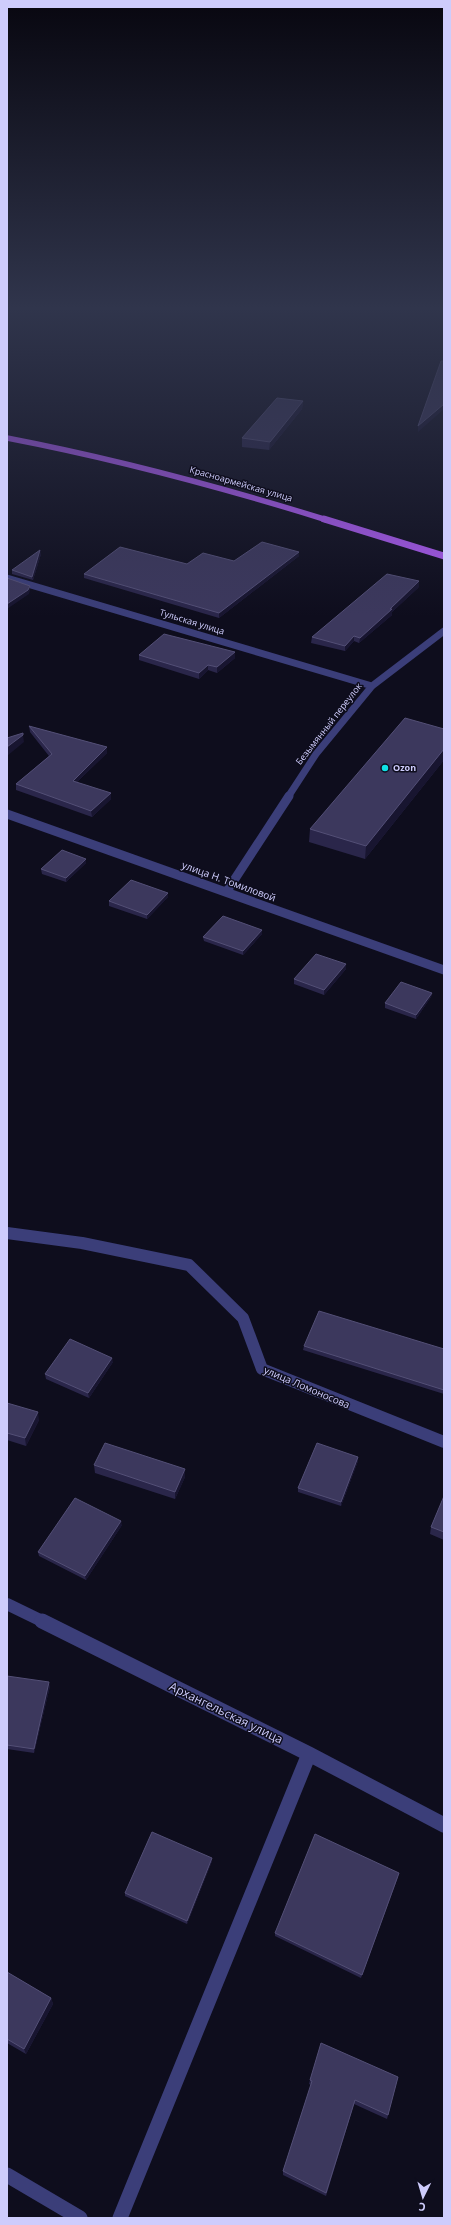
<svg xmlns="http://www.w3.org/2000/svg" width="451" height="2225" viewBox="0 0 451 2225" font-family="'Open Sans',sans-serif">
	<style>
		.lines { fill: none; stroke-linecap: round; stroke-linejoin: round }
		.minor-far3 { stroke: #3b3e79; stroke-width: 7 }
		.minor-far2 { stroke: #3b3e79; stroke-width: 9 }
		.minor-far1 { stroke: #3b3e79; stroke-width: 12 }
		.minor { stroke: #3b3e79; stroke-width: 15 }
		.major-far1 { stroke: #ae5bf4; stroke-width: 5.5 }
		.major { stroke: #ae5bf4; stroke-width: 7 }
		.wall { fill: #2a264a }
		.shaded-wall { fill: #181530 }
		.building { fill: #3c385d; stroke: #534f76 }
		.poi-dot { fill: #0fe1e5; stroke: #0e0d1d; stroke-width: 1.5 }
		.labels { text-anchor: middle; stroke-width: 3; stroke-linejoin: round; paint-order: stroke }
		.far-street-label { font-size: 9px; fill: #ceccfc; stroke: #0e0d1d }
		.far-poi-label { font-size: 9px; font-weight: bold; fill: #ceccfc; stroke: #0e0d1d; text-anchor: start }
		.street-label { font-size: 10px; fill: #ceccfc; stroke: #0e0d1d }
		.near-street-label { font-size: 12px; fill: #ceccfc; stroke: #0e0d1d }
	</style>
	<rect width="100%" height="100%" fill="#0e0d1d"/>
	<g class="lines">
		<path class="minor-far3" d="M7 578 372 686
			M288 797 316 754 372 686 444 631"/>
		<path class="minor-far2" d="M7 814 444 970
			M227 891 289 796"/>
		<path class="minor-far1" d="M7 1233 82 1243 189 1265 243 1318 262 1369 444 1442
			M7 1604 44 1622"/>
		<path class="minor" d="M42 1621 309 1754 444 1825
			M7 2175 80 2218
			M120 2218 309 1754"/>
		<path class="major-far1" d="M7 438C116 459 221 487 327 520"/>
		<path class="major" d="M324 519 444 556"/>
	</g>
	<path class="wall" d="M303 401 302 409 269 450 242 447V438Z
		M299 552V556L219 618 84 578V574L187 564 234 561Z
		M41 554 33 580 12 574V570Z
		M419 587 392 612V615L359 643 354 641 345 651 311 643 312 637Z
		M139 655 235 658 217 673 208 670 199 679 139 660Z
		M29 726 107 747V753L77 782 111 799 92 817 16 790V784L49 756 30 732Z
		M444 729V760L365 859 309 842 310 829Z
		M86 859V863L66 882 42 874 41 869Z
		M168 897 147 919 109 906V901Z
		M262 934 243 955 204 941 203 937Z
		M346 964V969L324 995 294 984V979Z
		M432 993 431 997 416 1019 385 1008V1003Z
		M304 1346 444 1349V1394L303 1350Z
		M113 1362 89 1398 46 1379 45 1374Z
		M7 1403 39 1420 26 1446 7 1440Z
		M358 1457V1461L341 1506 298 1492V1488Z
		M94 1465 185 1477 175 1499 95 1473Z
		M444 1496V1540L430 1534 431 1527Z
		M122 1525 86 1580 39 1556 38 1552Z
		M7 1676 50 1686 34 1753 7 1749Z
		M212 1861 187 1924 125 1896V1893Z
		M398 1877 361 1978 275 1936V1933Z
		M7 1972 51 1998 53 2004 26 2054 7 2043Z
		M398 2077 387 2119 354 2104 326 2196 283 2175V2171L311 2085 309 2084 310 2080Z"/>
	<path class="shaded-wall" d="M303 401 302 409 269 450 270 442Z
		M444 404V409L418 432V426Z
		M40 550 41 554 33 580 32 577Z
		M299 552V556L219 618V613Z
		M419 581V587L392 612V615L359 643 360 638Z
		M30 586V590L29 594 7 609V604Z
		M354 636V641L345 651V646Z
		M235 652V658L217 673V667Z
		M208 665V670L199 679V673Z
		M23 735 24 742 7 756V747Z
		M107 747V753L73 786V781Z
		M444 749V760L365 859 366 846Z
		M111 793V799L92 817 91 811Z
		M86 859V863L66 882V878Z
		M168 893V897L147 919V915Z
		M262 930V934L243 955V951Z
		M346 964V969L324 995V990Z
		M432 993 431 997 416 1019V1015Z
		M112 1358 113 1362 89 1398 88 1393Z
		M38 1412 39 1420 26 1446 25 1438Z
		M358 1457V1461L341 1506V1502Z
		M185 1469V1477L175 1499V1492Z
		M121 1521 122 1525 86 1580 85 1576Z
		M49 1682 50 1686 34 1753V1749Z
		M212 1858V1861L187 1924V1921Z
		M399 1873 398 1877 361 1978 362 1975Z
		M51 1998 53 2004 26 2054 24 2049Z"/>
	<path class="building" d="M441 361H444V404L418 426Z
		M277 398 303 401 270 442 242 438Z
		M262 542 299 552 219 613 84 574 120 547 187 564 203 553 234 561Z
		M40 550 32 577 12 570Z
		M387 574 419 581 390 609H392L360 638 354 636 345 646 312 637Z
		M7 578 30 586 28 590 7 604Z
		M164 634 235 652 217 667 208 665 199 673 139 655Z
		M405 718 444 729V749L366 846 310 829Z
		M29 726 107 747 73 781 111 793 91 811 16 784 52 754Z
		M23 733V735L7 747V738Z
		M62 850 86 859 66 878 41 869Z
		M131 880 168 893 147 915 109 901Z
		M223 916 262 930 243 951 203 937Z
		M316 954 346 964 324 990 294 979Z
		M401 982 432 993 416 1015 385 1003Z
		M319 1311 444 1349V1390L304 1346Z
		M70 1339 112 1358 88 1393 45 1374Z
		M7 1403 38 1412 25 1438 7 1433Z
		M105 1443 185 1469 175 1492 94 1465Z
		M317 1443 358 1457 341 1502 298 1488Z
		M444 1496V1532L431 1527Z
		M75 1498 121 1521 85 1576 38 1552Z
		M7 1676 49 1682 34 1749 7 1745Z
		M152 1832 212 1858 187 1921 125 1893Z
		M315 1834 399 1873 362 1975 275 1933Z
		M7 1972 51 1998 24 2049 7 2039Z
		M321 2043 398 2077 388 2115 355 2100 326 2193 283 2171 312 2081 310 2080Z"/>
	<linearGradient id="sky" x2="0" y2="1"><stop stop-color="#080710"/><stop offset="0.5" stop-color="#30354c"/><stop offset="1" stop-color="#30354c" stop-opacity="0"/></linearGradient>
	<rect width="451" height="616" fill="url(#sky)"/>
	<circle class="poi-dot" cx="385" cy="768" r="4"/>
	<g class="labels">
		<g class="far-street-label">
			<text transform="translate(241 484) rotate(16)" y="3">Красноармейская улица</text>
			<text transform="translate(192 622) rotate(17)" y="3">Тульская улица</text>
			<text transform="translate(329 724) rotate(-52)" y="3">Безымянный переулок</text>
		</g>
		<g class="far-poi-label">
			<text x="393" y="771">Ozon</text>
		</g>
		<g class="street-label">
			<text transform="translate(229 881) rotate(20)" y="4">улица Н. Томиловой</text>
			<text transform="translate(307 1387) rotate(23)" y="4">улица Ломоносова</text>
		</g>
		<g class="near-street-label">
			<text transform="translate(226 1713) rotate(26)" y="4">Архангельская улица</text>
		</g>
	</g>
	<rect width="451" height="2225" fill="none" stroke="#ceccfc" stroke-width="16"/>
	<g transform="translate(423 2197) rotate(185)" stroke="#0e0d1d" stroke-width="3" paint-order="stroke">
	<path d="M0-3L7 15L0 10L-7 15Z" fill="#ceccfc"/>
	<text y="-6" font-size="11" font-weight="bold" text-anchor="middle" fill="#ceccfc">С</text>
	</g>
</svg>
